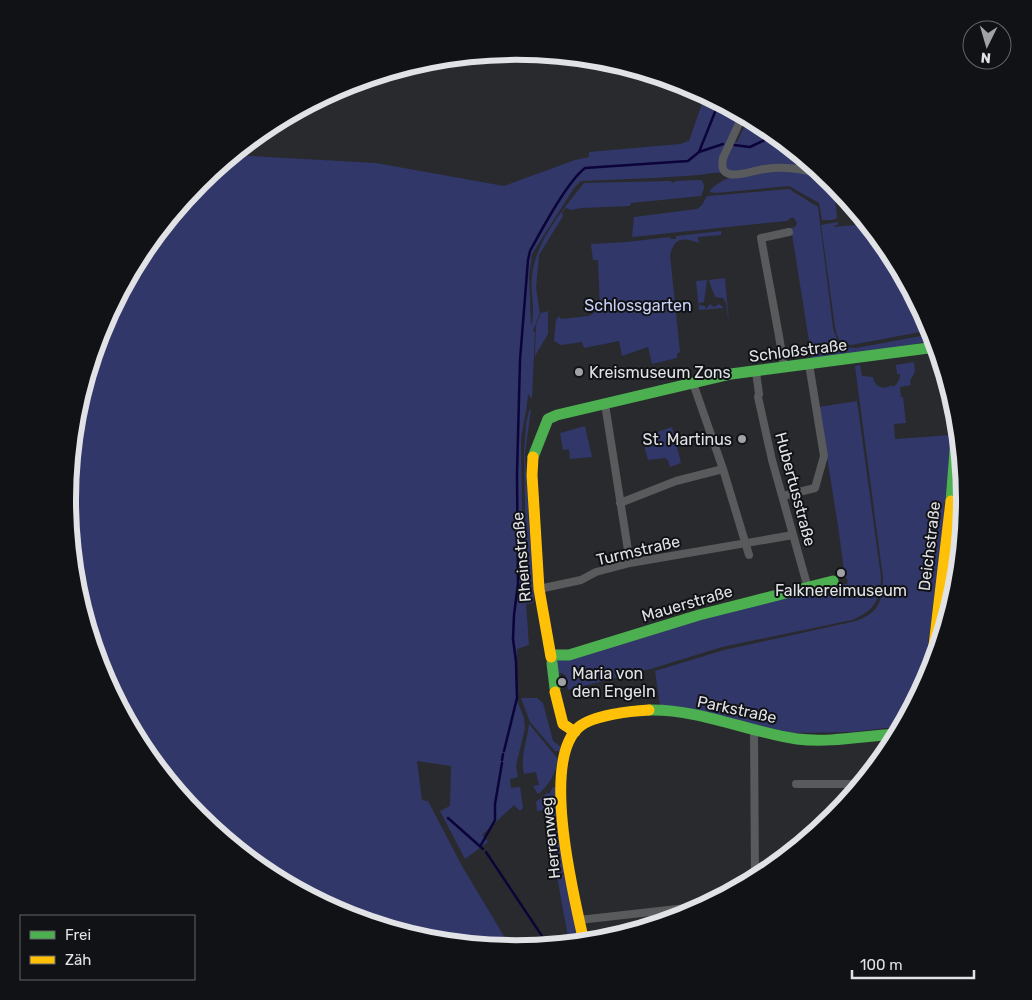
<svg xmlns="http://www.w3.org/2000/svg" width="1032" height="1000" viewBox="0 0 1032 1000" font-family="Rubik,sans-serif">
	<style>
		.green { fill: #313769 }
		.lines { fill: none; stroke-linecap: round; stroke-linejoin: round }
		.stream { stroke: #0c0438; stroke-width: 2.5 }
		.street { stroke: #595a5c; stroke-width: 8 }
		.fast { stroke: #4caf50; stroke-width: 11 }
		.slow { stroke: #ffc107; stroke-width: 11 }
		.poi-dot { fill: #a1a2a6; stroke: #111215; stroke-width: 2 }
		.labels { text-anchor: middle; stroke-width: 4; stroke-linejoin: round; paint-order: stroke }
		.park-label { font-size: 16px; fill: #c9d1f7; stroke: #111215 }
		.street-label { font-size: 16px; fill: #e1e2e6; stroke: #111215 }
		.poi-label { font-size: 16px; fill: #e1e2e6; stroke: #111215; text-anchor: start }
		.rim { fill: none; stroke: #e1e2e6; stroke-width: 6 }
	</style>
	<rect width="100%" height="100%" fill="#292a2e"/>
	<path class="green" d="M705 95 741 114 729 141 737 142 748 118 766 127 818 170 712 173 699 175 653 178 581 181 574 188 532 254 529 276 531 326C536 309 530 293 532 276 536 240 562 211 584 183L670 181 674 183 675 181 701 180C706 185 704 189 701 196L631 203 630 206 581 208 572 210 566 208 562 212 563 216 539 255 536 288 540 313 533 331 535 333 532 399 528 394C527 411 523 424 521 440L523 584 525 594 527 589 526 567 529 566 528 563H526L524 454 526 424 529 411 531 409 525 454 534 598 533 603 526 604 529 645 517 649V700L524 718 525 728 516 766 518 777 510 779 511 788 520 787 523 808 520 811 514 805 482 835 488 842 465 859 440 811 450 806 451 766 417 761 422 800 428 801 462 866 511 948 428 940 344 914 266 873 198 817 143 749 101 671 76 587 67 500 76 412 102 328 143 250 199 182 233 155 376 163 504 186 575 160 589 157V152L680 144 689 141Z
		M780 170C800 172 824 171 838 188H834L837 218 832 220H822L819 203 789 186 716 193 709 192C722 173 759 172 780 170Z
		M789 189 818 207 833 328 838 342 845 347 856 348 932 334 934 340 881 351 812 360 791 228 795 227 797 223 794 218H790L787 221 632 237 634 217 697 209 702 205 707 196Z
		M838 222V224L833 227 868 224 889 251 925 317 926 323H928L931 330 851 345C839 344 837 337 835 327L821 225Z
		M721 231V235L698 237 699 243C684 238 675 236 670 255L680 352 677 354V358L652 364 648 347 622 356 619 341 584 348 582 342 561 345 554 341 556 320 559 316 561 319 589 316 594 313 595 308 600 307 598 260H593L591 244 627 242 670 237 671 239H676V236Z
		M725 278 729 324 726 303 723 298 715 297 714 293 712 290 709 280Z
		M707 280 704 302 699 303V305L705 306 706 309 710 304 714 307 719 304 724 308 699 310 696 281Z
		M548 311V334L535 356 536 325 541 313Z
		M914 362 915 372 910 381 911 385 900 387 901 397H903L906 423 894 424 895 439 951 435 941 549 922 688 902 726 852 732 793 733 660 705 655 671 724 650 856 621C880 612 882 601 883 578L855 366 860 365 862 376 873 377C874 386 883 391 891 385L893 387C898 383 900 380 900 374H897L896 365Z
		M857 401 881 577C880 601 875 610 852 620L722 647 654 668 568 690 566 676 562 673 558 674 556 661 764 602 841 584H847L848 580 845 577 838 526 819 407Z
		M585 426 592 457 570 459 569 449 563 450 560 433Z
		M672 427 681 463 670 467 668 460 665 458 648 460 641 433 650 431 651 434Z
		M521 698H537L543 703 553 741 561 747 560 751H555L530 722Z
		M529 724 558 759C556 773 550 783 540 793H537L533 786 539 785 536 772 524 774C520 756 527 742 529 724Z
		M553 787H557L566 872 557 874 545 810 537 811 536 802 547 793 549 794Z
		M566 874 580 942 575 943 565 938 568 937 557 876Z"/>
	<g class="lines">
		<path class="stream" d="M734 145 750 147 775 135
			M699 152 719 102
			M504 751 517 698 516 661 513 639 514 615 518 584 517 474 520 360 528 260 530 251C542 229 567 182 585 168L688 161 699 152 723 144
			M502 760 503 754
			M448 818 483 849
			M481 845 495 820V804L502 763
			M486 852 544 939
			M546 942 548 946"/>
		<path class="street" d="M743 115 723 158C722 164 721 172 729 174 740 177 754 170 765 169 785 166 804 169 823 175
			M784 367 779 336 761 238 789 232
			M756 372 759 394
			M693 383 723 469 749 555
			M758 397 772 460 808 588
			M605 404 630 563
			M783 496 815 488 824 456 809 364
			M620 503 676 481 723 469
			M940 587H956
			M539 589 581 580 596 572 630 563 793 535
			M754 729 755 879
			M796 784H861
			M579 920 704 906"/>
		<path class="fast" d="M533 457 548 419 557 415 731 374 936 347
			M951 501 957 425
			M551 655H569L699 615 833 581
			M552 663 555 688
			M649 710C700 709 748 732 797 739 830 743 864 736 897 734"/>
		<path class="slow" d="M533 457 532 475 539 589 551 657
			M931 671 951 501
			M555 692 563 724 575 732
			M584 942C574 897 540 761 579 727 593 715 631 711 649 710"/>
	</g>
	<g class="poi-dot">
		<circle cx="579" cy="372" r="5"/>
		<circle cx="742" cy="439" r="5"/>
		<circle cx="841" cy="573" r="5"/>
		<circle cx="562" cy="682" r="5"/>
	</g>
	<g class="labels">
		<g class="park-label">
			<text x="638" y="311">Schlossgarten</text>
		</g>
		<g class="street-label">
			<text transform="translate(798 350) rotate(-7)" y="6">Schloßstraße</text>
			<text transform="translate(796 489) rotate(75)" y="6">Hubertusstraße</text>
			<text transform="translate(929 546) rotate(-83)" y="6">Deichstraße</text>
			<text transform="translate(638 550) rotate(-13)" y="6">Turmstraße</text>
			<text transform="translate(521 557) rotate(-95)" y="6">Rheinstraße</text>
			<text transform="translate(687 603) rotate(-16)" y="6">Mauerstraße</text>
			<text transform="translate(737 709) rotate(12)" y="6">Parkstraße</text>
			<text transform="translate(550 838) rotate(-96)" y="6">Herrenweg</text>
		</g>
		<g class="poi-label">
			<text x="589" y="378">Kreismuseum Zons</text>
			<text x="732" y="445" text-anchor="end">St. Martinus</text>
			<text x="841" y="596" text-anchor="middle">Falknereimuseum</text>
			<text x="572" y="679">Maria von<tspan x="572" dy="18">den Engeln</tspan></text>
		</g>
	</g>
	<path d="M0 0H1032V1000H0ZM76 500a440 440 0 1 1 880 0a440 440 0 1 1-880 0Z" fill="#111215" fill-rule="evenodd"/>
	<path class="rim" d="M76 500a440 440 0 1 1 880 0a440 440 0 1 1-880 0Z"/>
	<rect x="20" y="915" width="175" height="65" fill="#111215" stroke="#646569"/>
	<rect x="30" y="931" width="25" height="8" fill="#4caf50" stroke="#646569"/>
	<text x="65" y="940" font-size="15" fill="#e1e2e6">Frei</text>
	<rect x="30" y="956" width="25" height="8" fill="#ffc107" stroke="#646569"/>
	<text x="65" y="965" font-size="15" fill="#e1e2e6">Zäh</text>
	<g transform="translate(987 45) rotate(185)"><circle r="24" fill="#111215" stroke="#646569"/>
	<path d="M0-4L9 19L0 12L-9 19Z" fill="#a1a2a6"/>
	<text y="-8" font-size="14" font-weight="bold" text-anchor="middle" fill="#e1e2e6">N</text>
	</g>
	<path d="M852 970v8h122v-8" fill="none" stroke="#e1e2e6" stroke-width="2.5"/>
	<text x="860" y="970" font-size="15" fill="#e1e2e6" stroke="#111215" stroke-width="4" paint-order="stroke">100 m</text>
</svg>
